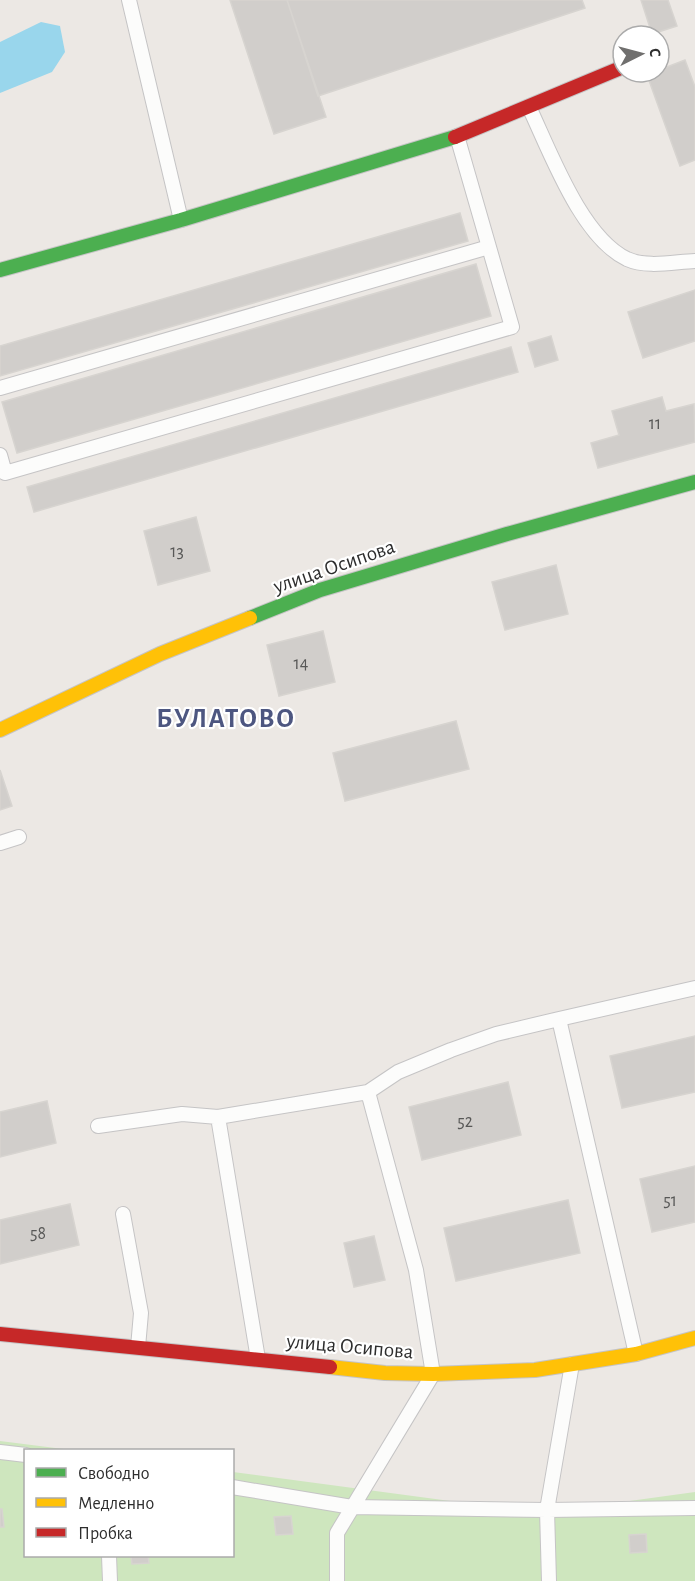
<svg xmlns="http://www.w3.org/2000/svg" width="695" height="1581" viewBox="0 0 695 1581" font-family="'Alegreya Sans',sans-serif">
	<style>
		.green { fill: #cee6be }
		.water { fill: #99d6ec }
		.building { fill: #d1cecb; stroke: #d7d4d0; stroke-width: 1.5 }
		.lines { fill: none; stroke-linecap: round; stroke-linejoin: round }
		.lane-casing { stroke: #c5c4c5; stroke-width: 16 }
		.fast-casing { stroke: #c5c4c5; stroke-width: 16 }
		.slow-casing { stroke: #c5c4c5; stroke-width: 16 }
		.jam-casing { stroke: #c5c4c5; stroke-width: 16 }
		.lane { stroke: #fcfcfb; stroke-width: 14 }
		.fast { stroke: #4caf50; stroke-width: 14 }
		.slow { stroke: #ffc107; stroke-width: 14 }
		.jam { stroke: #c62828; stroke-width: 14 }
		.labels { text-anchor: middle; stroke-width: 4.5; stroke-linejoin: round; paint-order: stroke }
		.number-label { font-size: 18px; fill: #585857 }
		.street-label { font-size: 21px; fill: #2e2e2e; stroke: #fff }
		.district-label { font-size: 27px; font-weight: bold; letter-spacing: 1.5px; fill: #4d5680; stroke: #fff }
	</style>
	<rect width="100%" height="100%" fill="#ece8e4"/>
	<path class="green" d="M0 1441 71 1450H26V1556H232L233 1472 510 1509 564 1510 695 1492V1581H0Z"/>
	<path class="water" d="M41 22 60 26 65 52 52 72 0 93V42Z"/>
	<path class="building" d="M230 0H287L326 117 274 134Z
		M287 0H582L585 8 318 96Z
		M641 0H668L677 26 652 34Z
		M685 60 695 87V160L680 166 647 75 659 72V70Z
		M460 213 468 241 0 376V346Z
		M476 264 491 316 17 453 2 402Z
		M695 290V341L643 358 628 312Z
		M551 336 558 360 535 367 528 343Z
		M511 347 518 372 34 512 27 487Z
		M662 397 666 411 694 404 695 442 598 468 591 443 619 435 612 411Z
		M196 517 210 571 158 585 144 531Z
		M556 565 568 614 505 630 492 582Z
		M323 631 335 682 279 696 267 645Z
		M456 721 469 769 345 801 333 753Z
		M0 770 12 806 0 810Z
		M695 1036V1092L622 1108 610 1056Z
		M508 1082 521 1135 422 1160 409 1107Z
		M47 1101 56 1143 0 1157V1112Z
		M695 1166V1222L652 1232 640 1179Z
		M568 1200 580 1253 456 1281 444 1228Z
		M70 1204 79 1245 0 1264V1220Z
		M374 1236 385 1280 354 1287 344 1243Z
		M0 1509H2L4 1527H0Z
		M291 1516 293 1534 276 1535 274 1517Z
		M646 1534 647 1552 630 1553 629 1535Z
		M131 1556H148L149 1563 132 1564Z"/>
	<g class="lines">
		<g class="lane-casing">
			<path id="lane" d="M129 0 181 220
				M529 107C550 151 581 237 627 259 647 268 673 262 695 261
				M0 388 489 247
				M0 455 5 473 512 327 457 136
				M0 843 19 837
				M218 1117 258 1359
				M98 1126 182 1114 218 1117 368 1092 398 1072 451 1050 496 1034 559 1019
				M123 1214 141 1313 138 1347
				M636 1354 559 1019 695 988
				M0 1452 26 1455
				M232 1487 352 1507 547 1510 695 1508
				M109 1556 110 1581
				M337 1581V1533L433 1374 416 1270 368 1092
				M549 1581 547 1510 572 1364"/>
		</g>
		<g class="fast-casing">
			<path id="fast" d="M0 270 181 220 455 137
				M250 618 320 590 507 534 695 482"/>
		</g>
		<g class="slow-casing">
			<path id="slow" d="M0 730 160 654 250 618
				M330 1367 385 1373 433 1374 535 1370 636 1354 695 1338"/>
		</g>
		<g class="jam-casing">
			<path id="jam" d="M455 137 623 67
				M0 1334 330 1367"/>
		</g>
		<use href="#lane" class="lane"/>
		<use href="#fast" class="fast"/>
		<use href="#slow" class="slow"/>
		<use href="#jam" class="jam"/>
	</g>
	<g class="labels">
		<g class="number-label">
			<text x="655" y="429">11</text>
			<text x="177" y="557">13</text>
			<text x="301" y="669">14</text>
			<text x="465" y="1127">52</text>
			<text x="670" y="1206">51</text>
			<text x="38" y="1239">58</text>
		</g>
		<g class="street-label">
			<text transform="translate(334 566) rotate(-19)" y="7">улица Осипова</text>
			<text transform="translate(350 1346) rotate(5)" y="7">улица Осипова</text>
		</g>
		<g class="district-label">
			<text x="226" y="727">БУЛАТОВО</text>
		</g>
	</g>
	<rect x="24" y="1449" width="210" height="108" fill="#ffffff" stroke="#ababab" stroke-width="1.5"/>
	<rect x="36" y="1468" width="30" height="9" fill="#4caf50" stroke="#ababab" stroke-width="1.5"/>
	<text x="78" y="1479" font-size="18" fill="#2e2e2e">Свободно</text>
	<rect x="36" y="1498" width="30" height="9" fill="#ffc107" stroke="#ababab" stroke-width="1.5"/>
	<text x="78" y="1509" font-size="18" fill="#2e2e2e">Медленно</text>
	<rect x="36" y="1528" width="30" height="9" fill="#c62828" stroke="#ababab" stroke-width="1.5"/>
	<text x="78" y="1539" font-size="18" fill="#2e2e2e">Пробка</text>
	<g transform="translate(641 54) rotate(84)"><circle r="28" fill="#ffffff" stroke="#ababab" stroke-width="1.5"/>
	<path d="M0-4.5L10 22L0 15L-10 22Z" fill="#706f6e"/>
	<text y="-9" font-size="16" font-weight="bold" text-anchor="middle" fill="#2e2e2e">С</text>
	</g>
</svg>
